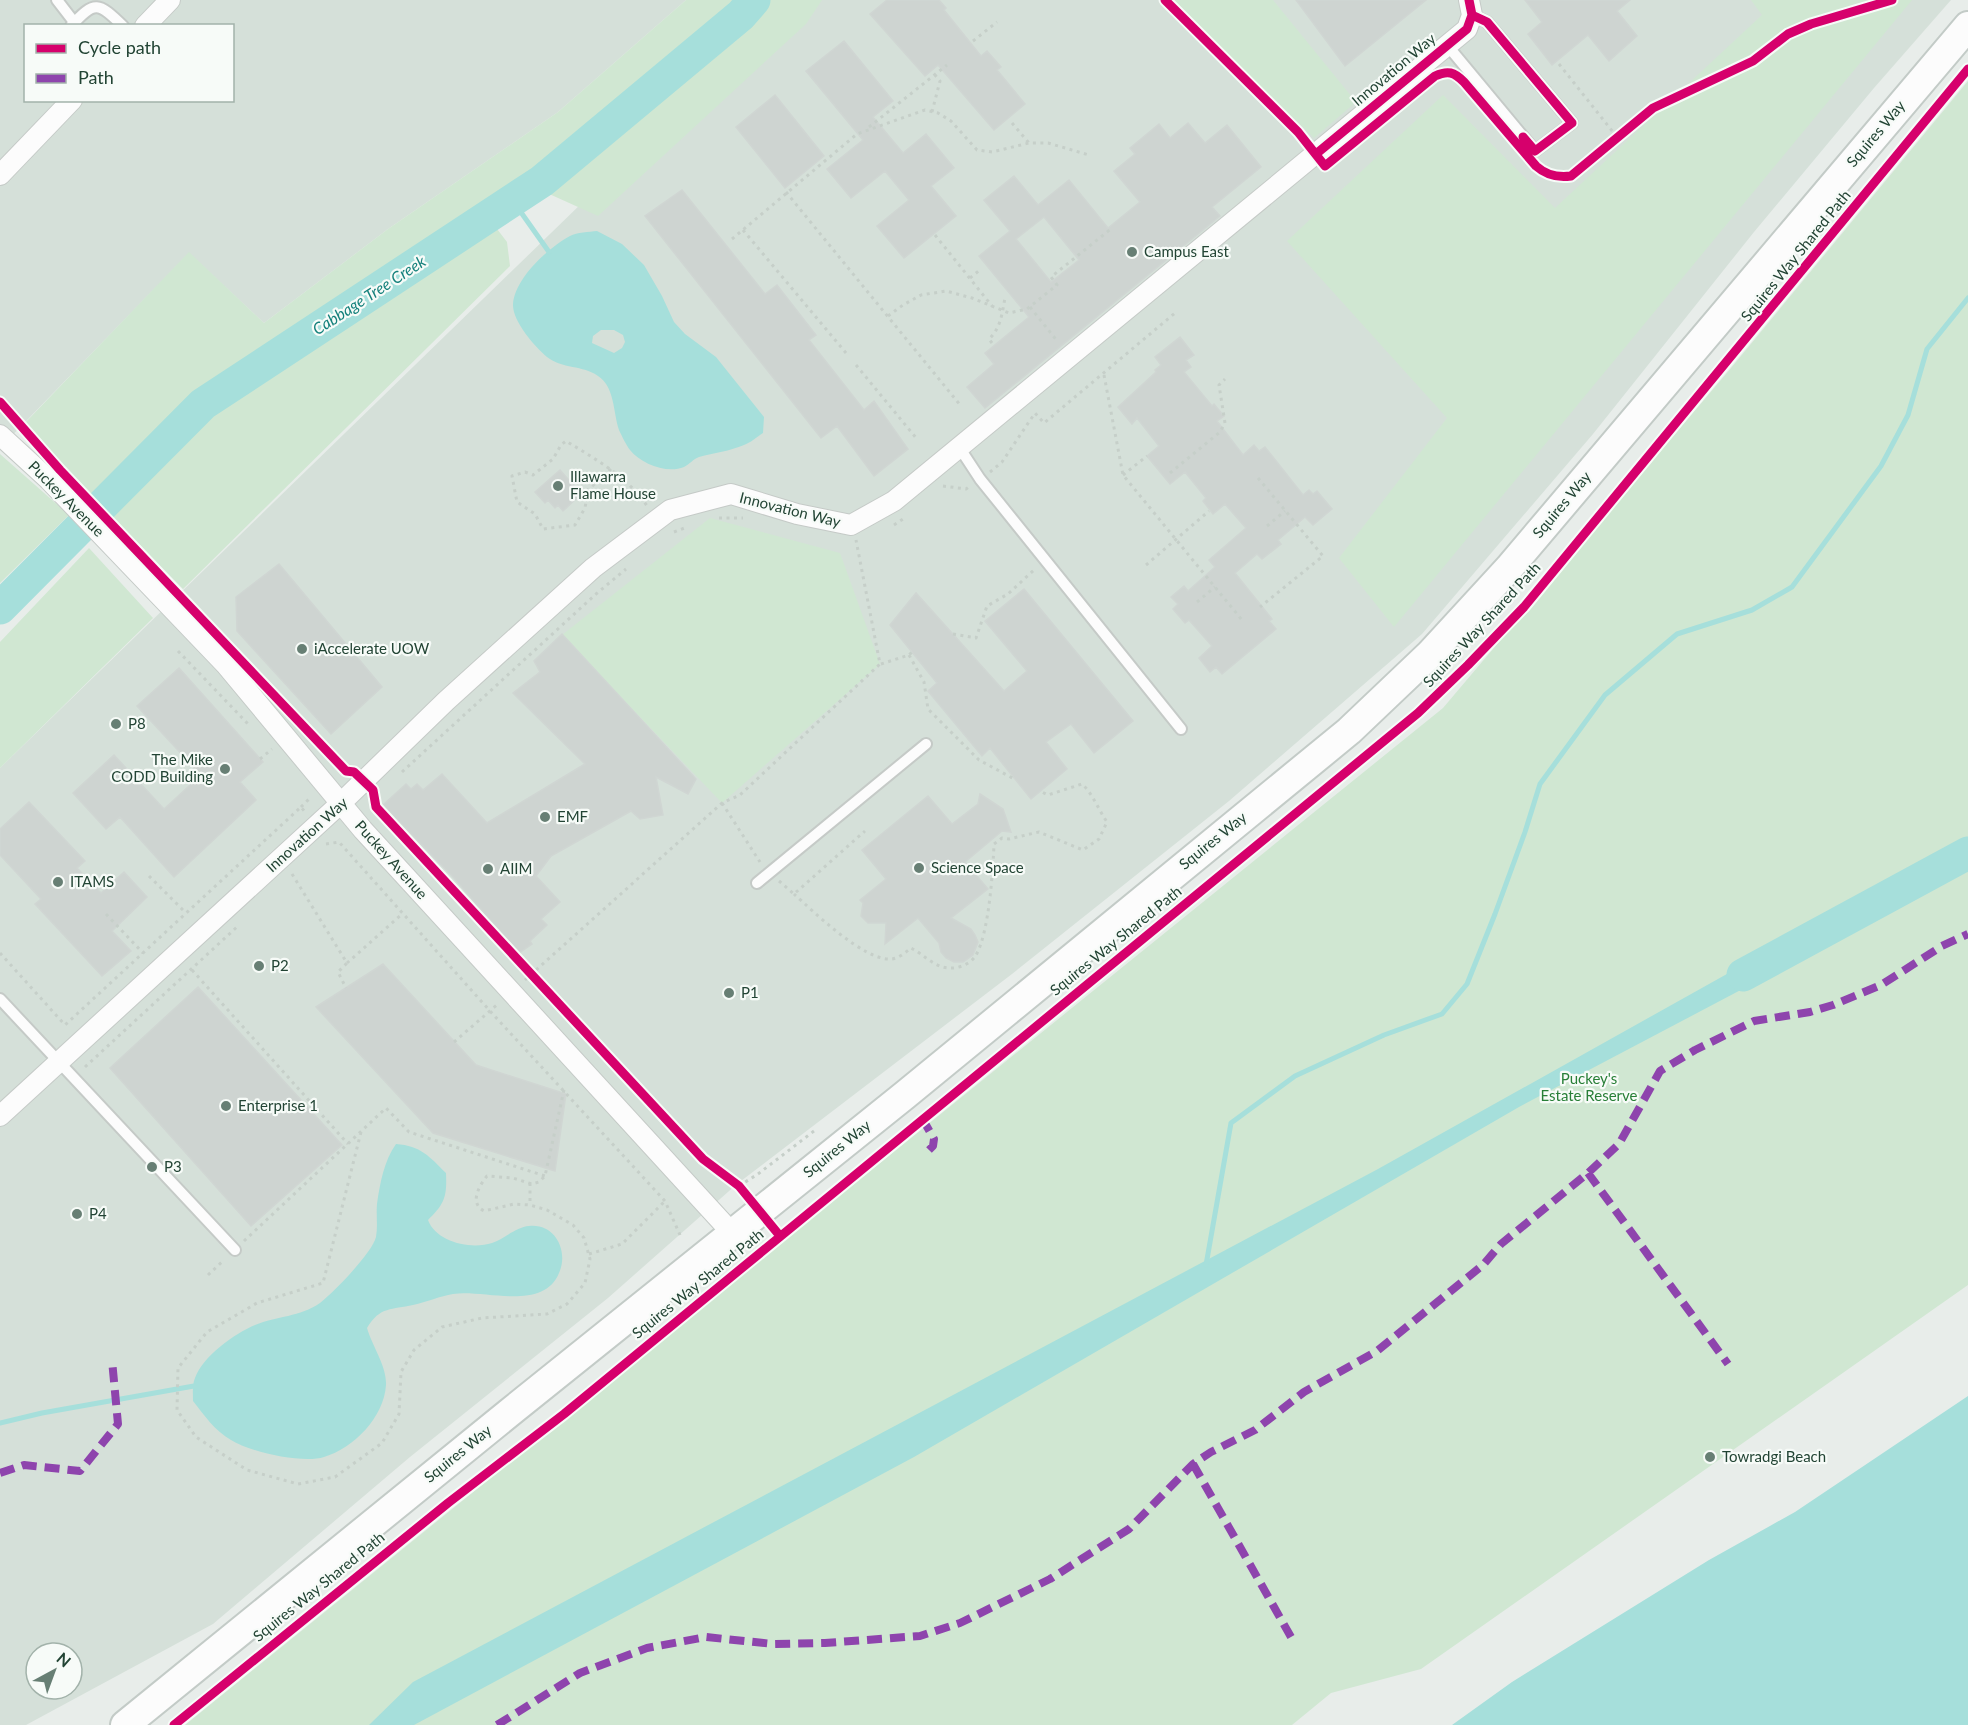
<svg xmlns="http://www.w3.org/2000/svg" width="1968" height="1725" viewBox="0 0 1968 1725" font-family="Lato,sans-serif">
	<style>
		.built { fill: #d5e0d9; fill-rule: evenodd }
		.green { fill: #d0e7d2 }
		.water { fill: #a6dfdb; fill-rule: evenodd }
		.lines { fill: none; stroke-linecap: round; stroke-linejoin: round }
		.stream { stroke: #a6dfdb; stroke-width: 5 }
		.river { stroke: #a6dfdb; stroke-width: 33 }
		.building { fill: #ced4d1; stroke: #d0d6d3; stroke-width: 1.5; fill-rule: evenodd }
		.lane-casing { stroke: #c5cac7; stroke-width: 14 }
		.street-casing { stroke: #c5cac7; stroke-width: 22 }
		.secondary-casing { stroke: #c3cbc7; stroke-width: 32 }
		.path { stroke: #c6cfc9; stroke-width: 3; stroke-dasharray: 3 4.5; stroke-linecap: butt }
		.lane { stroke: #fcfcfc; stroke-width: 10 }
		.street { stroke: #fcfcfc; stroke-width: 20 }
		.secondary { stroke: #fcfcfc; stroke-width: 28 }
		.quiet { stroke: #8e44ad; stroke-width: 8; stroke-dasharray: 15 8; stroke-linecap: butt }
		.cycleway-casing { stroke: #f7fbf8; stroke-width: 13 }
		.cycleway { stroke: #d6006c; stroke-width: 9 }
		.poi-dot { fill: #677f74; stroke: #f7fbf8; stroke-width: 2 }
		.labels { text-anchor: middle; stroke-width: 4.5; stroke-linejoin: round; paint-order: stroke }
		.street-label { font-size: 15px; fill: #224434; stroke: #f7fbf8 }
		.poi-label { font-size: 15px; fill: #224434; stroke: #f7fbf8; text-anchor: start }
		.park-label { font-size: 15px; fill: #287f37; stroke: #f7fbf8 }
		.water-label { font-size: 16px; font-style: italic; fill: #15817c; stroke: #f7fbf8 }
	</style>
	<rect width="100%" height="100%" fill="#e8edea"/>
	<path class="built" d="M0 0H686L558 112 388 229 264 323 189 253 0 448ZM26 26H232V100H26Z
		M791 0H1951L1874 88 1754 232 1593 434 1422 634 1229 801 1012 974 737 1184 608 1298 410 1457 213 1624 26 1725H0V768ZM36 1653H72V1689H36Z"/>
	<path class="green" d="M686 0H822L806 24 598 216 547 193 494 225 507 242 510 266 183 589 23 425 189 252 264 323 388 229 558 112Z
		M1172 0H1273L1356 102 1314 138Z
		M1751 0H1912L1394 627 1339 558 1447 418 1287 241 1443 95 1555 208 1762 15Z
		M1968 81V1285L1421 1669 1331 1693 1292 1725H185L1443 708 1731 368Z
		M0 454 69 515 0 583Z
		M710 518 840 553 880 664 722 803 562 635Z
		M89 548 153 618 0 768V642Z"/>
	<path class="water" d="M597 231 622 244 644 265 662 296 674 322 685 334 716 357 764 417 763 433C757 437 750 443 744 445 730 451 714 453 699 457 693 459 690 464 684 467 667 474 641 464 630 450 626 445 622 436 619 430 613 412 615 387 598 376 583 365 562 369 547 357 535 347 512 321 513 304 515 278 548 248 570 236 577 232 589 232 597 231ZM601 330H614L623 335 625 342 622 348 614 353 592 343 593 336Z
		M1777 946 1788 965 1519 1107 914 1457 414 1725H369L413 1682 1378 1169Z
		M396 1144C421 1146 429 1156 446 1173 447 1196 445 1204 428 1220 436 1242 471 1250 492 1243 504 1239 516 1227 529 1226 555 1223 569 1251 559 1273 543 1312 484 1289 453 1294 440 1296 427 1302 413 1305 392 1310 380 1306 367 1328 372 1346 387 1366 386 1385 384 1417 354 1448 324 1457 303 1464 250 1452 231 1440 215 1431 204 1415 193 1401 193 1394 192 1385 195 1378 203 1356 234 1334 255 1325 277 1316 300 1317 320 1303 334 1292 372 1253 376 1237 378 1226 376 1215 377 1204 380 1183 384 1161 396 1144Z
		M1968 1396V1725H1452L1512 1682 1709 1560 1795 1512Z"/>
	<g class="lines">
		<path class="stream" d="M513 201 549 252
			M1206 1265 1231 1123 1295 1076 1384 1035 1442 1014 1467 984 1495 914 1525 832 1540 784 1605 695 1677 634 1752 610 1792 587 1881 466 1908 415 1927 349 1968 298
			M0 1423 42 1413 194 1386"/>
		<path class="river" d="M0 608 203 404 542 181 741 15 754 0
			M1743 975 1968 853"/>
	</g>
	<path class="building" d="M887 0H939L946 8 944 10 981 56 987 51 1001 67 997 70 1025 104 994 130 938 65 925 76 870 14Z
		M1296 0H1426L1345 66Z
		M1525 0H1630L1617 11 1637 36 1609 61 1588 35 1552 65 1528 34 1542 22Z
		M844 41 893 101 873 117 903 153 926 134 954 168 931 186 956 216 904 258 877 226 909 200 885 171 851 198 827 169 863 140 806 71Z
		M775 95 824 156 785 188 736 127Z
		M1188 123 1205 143 1227 125 1261 167 1212 207 1220 216 985 408 967 387 994 364 985 353 1029 317 979 256 1010 231 984 200 1014 176 1038 205 1069 180 1108 228 1140 202 1114 171 1135 154 1130 148 1159 124 1170 138ZM1044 217 1079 260 1051 282 1016 239Z
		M682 190 765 294 777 285 816 335 809 340 864 410 874 401 908 449 874 476 837 426 821 438 645 216Z
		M1180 337 1194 355 1186 360 1191 367 1184 372 1212 406 1214 404 1224 416 1217 421 1243 455 1254 445 1259 451 1265 447 1303 495 1309 490 1313 494 1317 491 1332 509 1313 525 1305 517 1278 540 1281 544 1262 559 1257 554 1235 573 1272 619 1269 621 1276 629 1222 674 1216 667 1210 672 1199 658 1212 646 1189 620 1185 623 1173 609 1178 604 1171 597 1184 586 1188 591 1215 567 1209 560 1246 528 1225 504 1213 514 1203 501 1206 498 1185 472 1170 484 1147 456 1159 446 1137 418 1132 424 1118 407 1156 372 1155 370 1161 365 1155 357Z
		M560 470 581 494 563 511 558 505 555 508 548 500 545 503 535 492Z
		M279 564 382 687 331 734 237 631 236 597Z
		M1024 589 1133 721 1094 753 1071 724 1046 742 1067 769 1031 799 990 748 982 756 928 691 937 683 890 625 916 593 1004 691 1027 671 985 621Z
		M562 634 696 779 688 794 656 777 663 815 640 819 631 811 551 856 536 876 560 902 541 919 547 925 530 941 532 944 519 953 454 878 383 805 406 784 411 789 417 784 423 790 442 774 487 823 585 764 513 693 540 672 534 661Z
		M179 668 263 762 240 782 256 800 174 877 120 817 106 829 73 793 114 755 164 809 201 775 137 706Z
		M980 794 1003 809 1011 832 1002 831 965 862 988 889 951 918 971 929 975 935 978 942 973 955 963 962H954L946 958 941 952 939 943 918 918 885 944 886 923H868L861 916 863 903 860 900 886 879 862 850 928 796 952 824 978 804Z
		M29 802 85 861 77 868 101 893 124 872 147 897 112 931 131 951 102 976 35 904 41 899 0 855V829Z
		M383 964 476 1065 566 1094 555 1171 433 1133 316 1007Z
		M198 987 342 1145 251 1226 110 1068Z"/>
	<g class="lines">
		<g class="lane-casing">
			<path id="lane" d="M57 0 74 22
				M71 26C95 0 98 2 123 26
				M1447 45 1535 151 1572 123 1487 22 1472 15
				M959 447 980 479 1181 729
				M757 883 926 744
				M0 999 235 1250"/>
		</g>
		<g class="street-casing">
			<path id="street" d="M145 26 170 0
				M0 175 72 100
				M0 435 49 480 226 665 363 830 732 1233
				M0 1116 341 803 446 701 593 568 670 510 731 494 797 514 851 525 894 501 1467 29 1472 15 1469 0"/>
		</g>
		<g class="secondary-casing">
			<path id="secondary" d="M125 1725 509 1413 905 1095 1349 731 1430 654 1509 568 1968 26"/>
		</g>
		<path class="path" d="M973 41 997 22
			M1559 64 1617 137
			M932 112 940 81 935 75
			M1012 123 1029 143
			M869 127 947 65
			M786 192 961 406
			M743 230 846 353
			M935 235 992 306
			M732 239 857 134 925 110 938 113 951 121 977 150 992 152 1029 143H1048L1089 155
			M970 278 981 269
			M1030 307 1058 342
			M888 316 903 305 921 295 946 291 972 298 1009 313 1027 309 1057 285 1051 277 1112 228
			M992 343 989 339C1001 328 1002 313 1005 298
			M856 365 917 439
			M1104 375 1123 475 1242 620
			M611 469 588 490 585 508 575 525 543 529 535 514 517 502 512 476 525 472 533 475 553 459 561 445 566 441C595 459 628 477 647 506
			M990 472 1002 462 1035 413 1044 423 1175 313
			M1170 473 1220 432 1225 423 1219 385 1225 379
			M1123 475 1147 456
			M1258 478 1323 556 1260 607
			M943 486 966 489 970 486
			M719 518H743
			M894 525 906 517
			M1267 526 1285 511
			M674 532 687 527
			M1146 565 1209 511
			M1197 602 1215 587
			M953 634 976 638 987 606 1008 594 1035 569
			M178 651 249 725
			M909 655 924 682 928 709 979 760 1016 780
			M881 664 909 655 912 652
			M260 759 272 749
			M402 772 596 594 626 569
			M722 803 760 862
			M301 807 311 797
			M326 844 339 842 490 1011 665 1201 680 1235
			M292 874 347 963 338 972 346 988
			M149 876 186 913
			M779 881 794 894 865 831
			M794 894C814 912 864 961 891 959 898 959 906 952 911 948 923 954 934 967 948 968 958 969 971 964 976 955 989 933 993 870 994 844L1002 838 1009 839 1039 832 1083 850 1099 839 1107 822C1098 809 1093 794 1082 784L1048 795 1040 791
			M106 914 143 953
			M0 953 65 1025 301 807 305 812
			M347 963 402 914
			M192 970 348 1144
			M525 980 722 803 740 795 880 664 856 540
			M454 1042 498 1004
			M85 1067 238 926
			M361 1132 323 1283 257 1303 207 1332 178 1368 177 1410 196 1437 247 1470 298 1484 335 1477 382 1443 399 1414 401 1372 414 1350 442 1327 482 1318 547 1314 567 1304 585 1283 590 1259 584 1238 573 1225 547 1210 530 1205 514 1204 484 1211C469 1203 479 1186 487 1176L513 1178 532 1184 539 1182 545 1176 564 1090
			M530 1183V1205
			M739 1186 758 1174 814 1131
			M244 1241 386 1108 409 1132 545 1176
			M589 1254 622 1244 665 1201
			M208 1275 224 1260"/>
		<use href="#lane" class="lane"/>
		<use href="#street" class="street"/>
		<use href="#secondary" class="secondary"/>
		<path class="quiet" d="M922 1118 934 1139 933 1146 929 1150
			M1588 1173 1728 1364
			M1193 1464 1291 1637
			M0 1473 24 1465 80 1471 118 1424 112 1360
			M497 1725 580 1673 647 1648 706 1637 773 1644 825 1643 920 1636 960 1623 1050 1579 1129 1529 1193 1464 1211 1452 1255 1430 1304 1392 1377 1351 1483 1265 1501 1244 1588 1173 1619 1144 1660 1071 1695 1050 1754 1021 1810 1012 1833 1005 1881 985 1942 946 1968 934"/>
		<g class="cycleway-casing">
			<path id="cycleway" d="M1165 0 1298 132 1325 166 1435 76C1448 70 1454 72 1464 82L1536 166C1546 175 1557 178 1571 176L1653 108 1753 61 1788 34 1811 24 1892 0
				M1472 15 1487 22 1572 123 1535 151 1523 137
				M1316 154 1467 29 1472 15 1469 0
				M0 402 60 470 346 771 354 772 373 790 376 807 703 1159 739 1186 780 1236
				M174 1725 448 1503 564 1414 1418 713 1468 665 1524 607 1968 69"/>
		</g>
		<use href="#cycleway" class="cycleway"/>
	</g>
	<g class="poi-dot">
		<circle cx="1132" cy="252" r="6"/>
		<circle cx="558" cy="486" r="6"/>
		<circle cx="302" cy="649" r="6"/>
		<circle cx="116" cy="724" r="6"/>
		<circle cx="225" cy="769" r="6"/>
		<circle cx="545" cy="817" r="6"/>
		<circle cx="919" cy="868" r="6"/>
		<circle cx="488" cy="869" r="6"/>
		<circle cx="58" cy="882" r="6"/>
		<circle cx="259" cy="966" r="6"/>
		<circle cx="729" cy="993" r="6"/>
		<circle cx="226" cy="1106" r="6"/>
		<circle cx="152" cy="1167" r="6"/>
		<circle cx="77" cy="1214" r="6"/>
		<circle cx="1710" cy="1457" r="6"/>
	</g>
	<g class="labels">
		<g class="street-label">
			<text transform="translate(1394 70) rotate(-40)" y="5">Innovation Way</text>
			<text transform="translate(1876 134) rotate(-50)" y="5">Squires Way</text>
			<text transform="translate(1796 256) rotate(-51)" y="5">Squires Way Shared Path</text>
			<text transform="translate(66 499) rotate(45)" y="5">Puckey Avenue</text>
			<text transform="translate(1562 505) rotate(-50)" y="5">Squires Way</text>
			<text transform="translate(790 510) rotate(14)" y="5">Innovation Way</text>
			<text transform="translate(1482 625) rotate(-47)" y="5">Squires Way Shared Path</text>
			<text transform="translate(307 835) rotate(-42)" y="5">Innovation Way</text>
			<text transform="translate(1213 841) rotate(-39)" y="5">Squires Way</text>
			<text transform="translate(391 860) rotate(48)" y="5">Puckey Avenue</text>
			<text transform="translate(1116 941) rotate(-39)" y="5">Squires Way Shared Path</text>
			<text transform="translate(837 1149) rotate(-39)" y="5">Squires Way</text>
			<text transform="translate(698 1284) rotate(-39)" y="5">Squires Way Shared Path</text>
			<text transform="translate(458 1454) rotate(-39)" y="5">Squires Way</text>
			<text transform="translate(319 1587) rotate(-39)" y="5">Squires Way Shared Path</text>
		</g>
		<g class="poi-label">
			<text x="1144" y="257">Campus East</text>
			<text x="570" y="482">Illawarra<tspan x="570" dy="17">Flame House</tspan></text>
			<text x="314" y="654">iAccelerate UOW</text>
			<text x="128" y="729">P8</text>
			<text x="213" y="765" text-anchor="end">The Mike<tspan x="213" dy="17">CODD Building</tspan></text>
			<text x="557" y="822">EMF</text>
			<text x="931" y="873">Science Space</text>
			<text x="500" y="874">AIIM</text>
			<text x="70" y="887">ITAMS</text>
			<text x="271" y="971">P2</text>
			<text x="741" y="998">P1</text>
			<text x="238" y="1111">Enterprise 1</text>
			<text x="164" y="1172">P3</text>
			<text x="89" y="1219">P4</text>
			<text x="1722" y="1462">Towradgi Beach</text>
		</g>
		<g class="park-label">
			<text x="1589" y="1084">Puckey's<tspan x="1589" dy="17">Estate Reserve</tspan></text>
		</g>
		<g class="water-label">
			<text transform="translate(369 295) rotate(-33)" y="6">Cabbage Tree Creek</text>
		</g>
	</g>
	<rect x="24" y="24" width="210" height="78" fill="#f7fbf8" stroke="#a2b2aa" stroke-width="1.5"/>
	<rect x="36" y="44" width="30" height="9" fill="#d6006c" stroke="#a2b2aa" stroke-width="1.5"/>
	<text x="78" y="54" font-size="18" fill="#224434">Cycle path</text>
	<rect x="36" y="74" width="30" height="9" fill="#8e44ad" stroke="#a2b2aa" stroke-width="1.5"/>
	<text x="78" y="84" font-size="18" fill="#224434">Path</text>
	<g transform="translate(54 1671) rotate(41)"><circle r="28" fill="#f7fbf8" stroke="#a2b2aa" stroke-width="1.5"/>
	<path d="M0-4.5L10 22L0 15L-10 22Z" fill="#677f74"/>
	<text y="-9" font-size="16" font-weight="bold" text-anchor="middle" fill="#224434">N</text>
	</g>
</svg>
